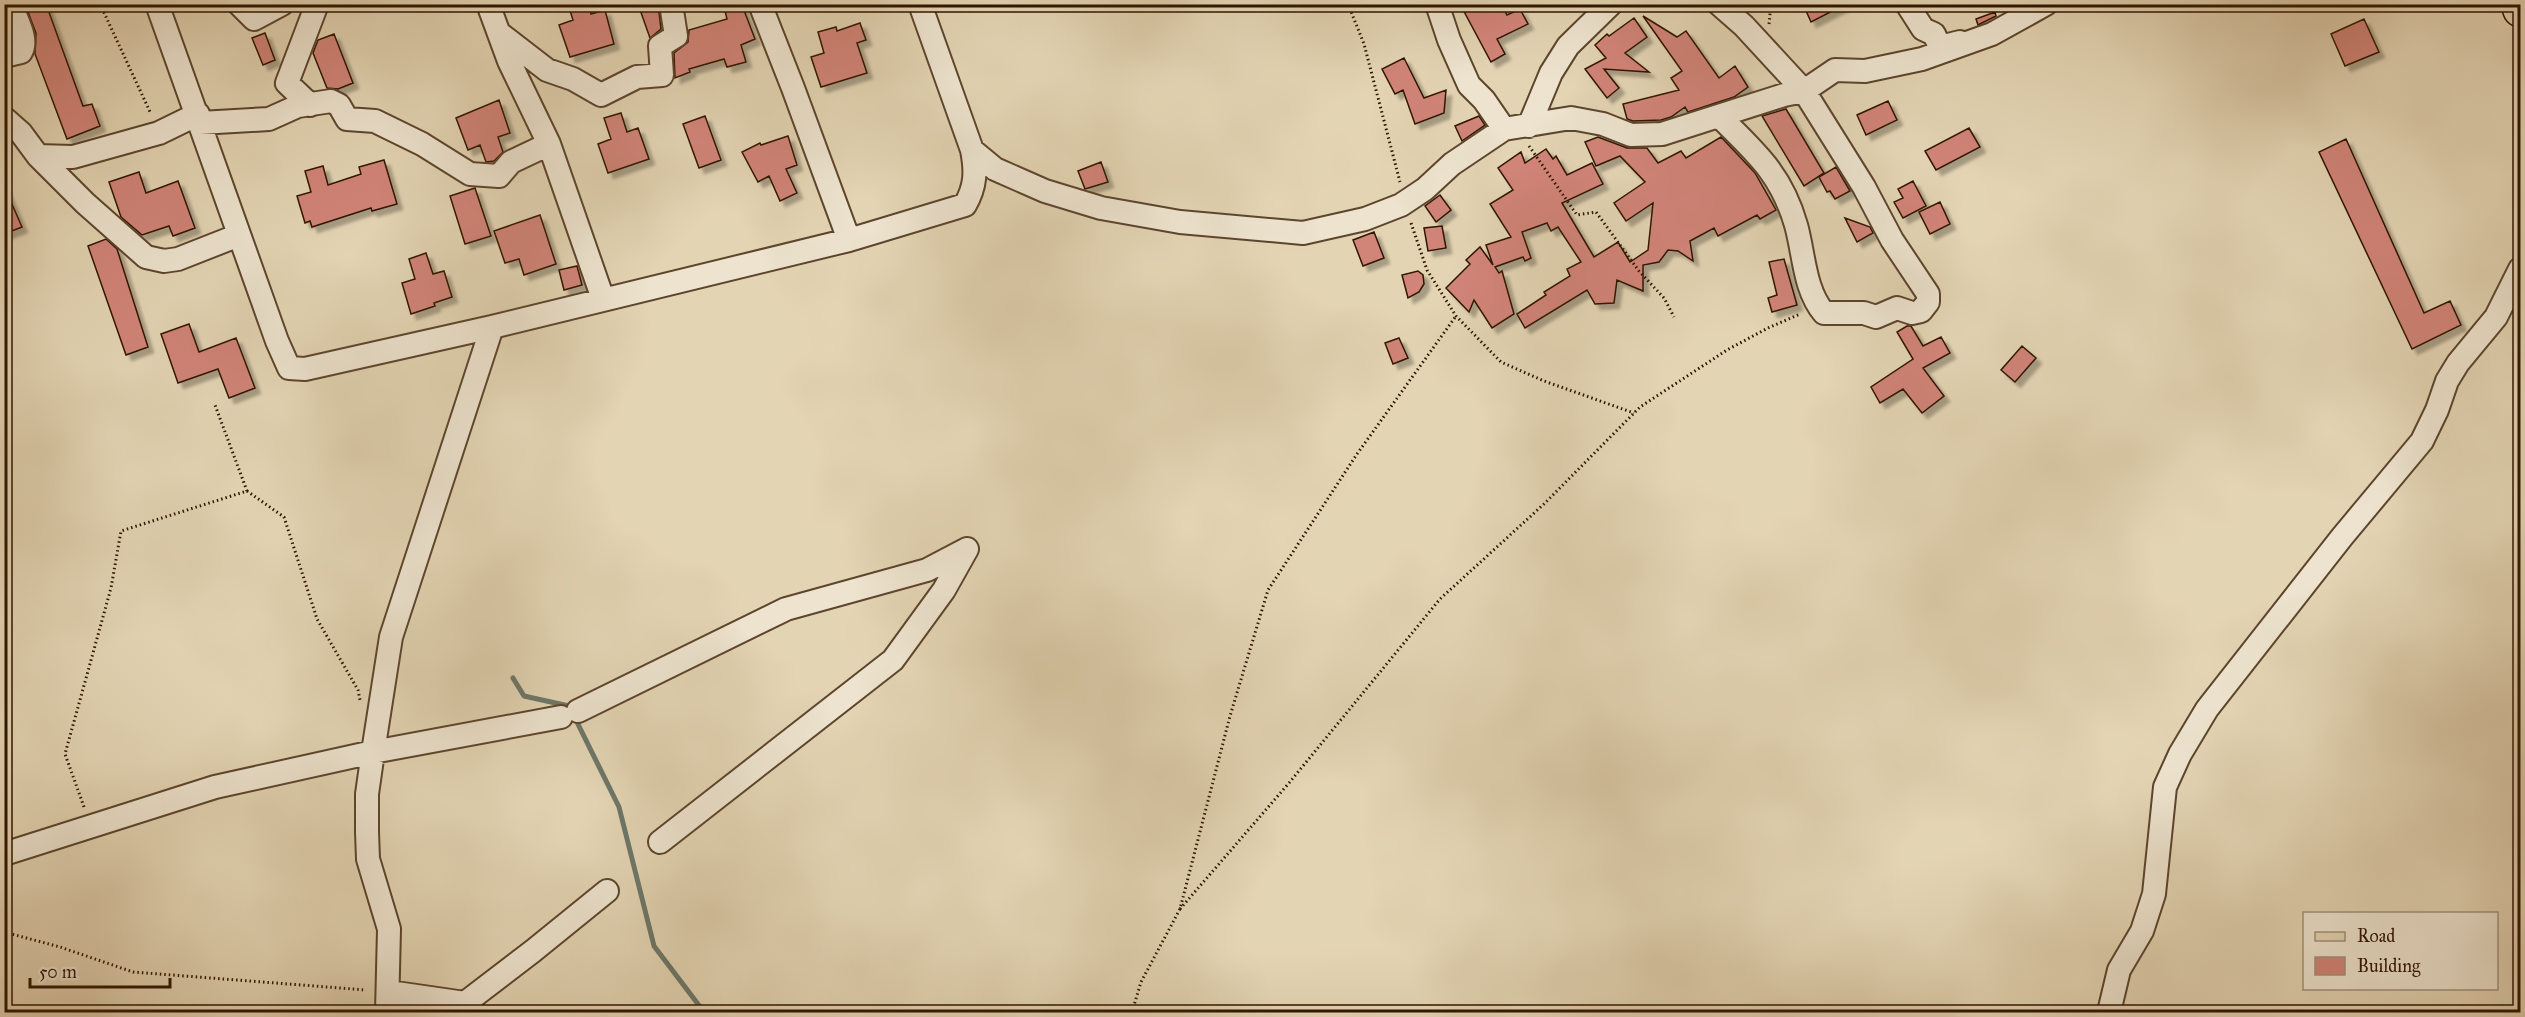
<svg xmlns="http://www.w3.org/2000/svg" width="2525" height="1017" viewBox="0 0 2525 1017" font-family="'IM FELL Great Primer',serif">
	<style>
		.lines { fill: none; stroke-linecap: round; stroke-linejoin: round }
		.stream { stroke: #6d7769; stroke-width: 5 }
		.building { fill: #d18478; stroke: #301500; stroke-width: 1.5; filter: url(#shadow) }
		.minor-casing { stroke: #5d452d; stroke-width: 26 }
		.primary-casing { stroke: #301500; stroke-width: 36 }
		.path { stroke: #301500; stroke-width: 3; stroke-dasharray: 1.5 3; stroke-linecap: butt }
		.minor { stroke: #ede3ce; stroke-width: 22 }
		.primary { stroke: #e3d4b3; stroke-width: 33 }
	</style>
	<defs>
		<filter id="shadow"><feDropShadow dx="5.5" dy="5.5" stdDeviation="1.5" flood-color="#0004"/></filter>
	</defs>
	<rect width="100%" height="100%" fill="#e3d4b3"/>
	<filter id="stains"><feTurbulence type="fractalNoise" baseFrequency=".00333" numOctaves="4"/><feColorMatrix values="0 0 0 0 .2 0 0 0 0 .09 0 0 0 0 .02 0 0 0 .5 -.17"/></filter>
	<radialGradient id="worn" r=".72"><stop offset=".6" stop-color="#630" stop-opacity="0"/><stop offset="1" stop-color="#630" stop-opacity=".3"/></radialGradient>
	<g class="lines">
		<path class="stream" d="M513 678 524 696 569 706 619 807 654 946 704 1012"/>
	</g>
	<path class="building" d="M25 4H46L83 106 92 104 100 126 67 139 35 54 36 33Z
		M568 4H589L591 14 605 10 614 44 570 57 559 25 573 20Z
		M638 4H658L661 29 650 38Z
		M1460 4H1501L1507 15 1520 9 1528 24 1497 39 1505 54 1491 62Z
		M1803 4H1846L1811 22Z
		M742 5 755 39 741 45 746 62 727 67 724 59 689 69 690 72 675 78 674 53 688 42 689 30 727 19 725 11Z
		M1995 12 1996 16 1978 25 1976 19Z
		M1643 16 1677 37 1686 31 1719 78 1735 66 1748 87 1734 97 1688 112 1685 107 1671 117 1661 120 1633 121 1627 119 1623 104 1679 90 1671 78 1682 71Z
		M1634 18 1647 37 1625 53 1649 72 1604 69 1619 88 1607 98 1585 69 1606 58 1595 45 1607 34 1609 36Z
		M2364 19 2379 52 2345 66 2331 34Z
		M860 23 866 40 857 43 867 73 821 87 811 57 824 53 818 32 836 27 837 31Z
		M265 33 275 60 263 65 252 38Z
		M334 34 353 83 338 89 327 88 313 53 318 40Z
		M1404 58 1424 98 1446 90 1444 113 1415 124 1403 90 1395 94 1382 69Z
		M499 100 510 133 498 137 503 152 494 161 486 162 480 145 468 150 456 118Z
		M1888 101 1897 120 1866 135 1857 115Z
		M1786 109 1824 173 1804 186 1762 116Z
		M621 113 627 132 638 128 649 159 608 173 598 144 611 139 604 118Z
		M705 116 721 160 699 168 683 124Z
		M1479 116 1485 125 1462 141 1455 126Z
		M1969 128 1980 147 1936 170 1925 151Z
		M788 136 797 165 786 169 797 193 780 201 769 176 758 182 742 152 760 143 761 145Z
		M1598 137 1627 148H1647L1658 163 1681 151 1686 158 1721 137 1755 173 1776 210 1760 219 1757 215 1718 236 1714 228 1690 241 1693 261 1678 251 1668 250 1659 262 1643 265V291L1617 280 1614 303 1595 304 1587 290 1525 328 1517 314 1546 295 1544 292 1570 276 1567 269 1581 262 1558 227 1551 231 1547 223 1522 232 1531 258 1525 261 1523 257 1495 267 1499 273 1502 271 1514 314 1492 328 1474 300 1469 312 1446 288 1470 264 1466 260 1480 247 1493 265 1486 245 1511 237 1490 204 1513 190 1498 168 1521 152 1525 163 1546 149 1553 159 1556 156 1567 175 1592 163 1603 184 1562 203 1594 257 1618 242 1630 262 1648 250 1653 203 1626 221 1614 203 1645 182 1620 156 1596 166 1585 142Z
		M2346 139 2424 313 2450 301 2461 325 2412 349 2319 152Z
		M384 160 397 204 372 211 371 208 312 227 310 221 305 223 297 196 311 192 305 171 323 166 328 185 361 174 359 167Z
		M1101 162 1108 182 1085 189 1078 171Z
		M1836 167 1850 191 1835 199 1830 191 1827 192 1819 177Z
		M139 172 146 193 178 181 195 228 173 236 169 226 142 235 121 217 109 182Z
		M1913 181 1926 206 1903 218 1894 202 1903 198 1898 189Z
		M4 186 22 227 4 234Z
		M475 188 491 236 465 244 450 196Z
		M1440 195 1451 210 1436 222 1425 206Z
		M1940 202 1950 224 1930 234 1919 212Z
		M540 215 556 264 524 275 519 259 505 263 494 231Z
		M1845 218 1870 227 1873 233 1857 242Z
		M1442 226 1446 248 1428 251 1424 228Z
		M1374 232 1384 258 1363 266 1353 240Z
		M106 239 117 249 148 347 126 355 88 246Z
		M426 253 433 274 444 271 452 297 434 303 435 306 411 314 402 283 415 279 409 259Z
		M1784 259 1797 305 1772 312 1768 298 1777 295 1769 262Z
		M577 266 582 285 564 290 559 270Z
		M1418 271 1423 275 1424 284 1419 292 1408 298 1402 275Z
		M189 324 199 352 236 338 255 388 229 398 218 369 178 383 161 334Z
		M1907 326H1911L1923 346 1941 337 1950 353 1923 368 1944 396 1922 413 1903 389 1880 403 1871 387 1913 359 1897 332Z
		M1399 338 1408 358 1393 364 1385 343Z
		M2022 346 2036 358 2015 382 2001 370Z"/>
	<g class="lines">
		<g class="minor-casing">
			<path id="minor" d="M157 4 277 341 289 368 305 369 492 327 849 240 965 205C976 186 976 171 972 150L920 4
				M239 4 254 19 282 4
				M488 4 509 61 549 144 603 299
				M760 4 793 88 849 240
				M1437 4 1449 40 1469 85 1484 100 1504 129
				M1907 4 1923 29 1934 34 1940 47 1960 42
				M499 33 547 70 573 79 601 95 637 77 662 75 660 46 676 36 671 4
				M4 56 21 52C29 39 15 18 11 4
				M310 105 287 83 317 4
				M1719 116C1755 152 1781 173 1796 225 1804 253 1804 290 1824 313H1864L1876 317 1897 308 1912 313 1921 311 1928 302V294L1892 240 1864 187 1804 91 1744 26 1719 4
				M4 118 21 133 38 156 85 203 146 257 164 261 178 259 239 235
				M200 123 269 119 298 106 331 101 339 105 347 119 375 121 422 144 470 174 499 176 511 162 549 144
				M1529 126 1551 73 1568 46 1611 4
				M972 150 995 169 1045 191 1101 208 1180 222 1303 233 1365 219 1401 205 1425 189 1452 164 1504 129 1571 118 1603 124 1631 135 1662 134 1784 95 1804 91 1835 70 1865 71 1922 59 1992 34 2046 4
				M38 156 73 157 159 133 198 114
				M578 711 786 609 927 570 967 549
				M660 842 893 660 944 590 967 549
				M4 854 215 787 373 752 561 717
				M389 992 465 1003 533 951 607 891
				M387 1012 389 929 368 859 367 832V794L373 752 391 637 492 327
				M2109 1012 2119 970 2142 931 2154 894 2165 787 2180 754 2207 709 2342 537 2422 441 2437 410 2447 381 2458 363 2496 317 2520 269"/>
		</g>
		<g class="primary-casing">
			<path id="primary" d="M2518 4 2520 10"/>
		</g>
		<path class="path" d="M100 4 151 114
			M1348 4 1364 44 1400 182
			M1769 24 1771 4
			M1529 146 1577 215 1596 212 1639 271 1664 298 1674 317
			M1411 223 1427 270 1456 316 1501 362 1544 381 1634 413
			M247 491 284 517 317 619 358 690 360 700
			M84 807 65 754 111 588 121 531 247 491 215 405
			M1180 909 1289 783 1440 599 1544 504 1640 407 1727 350 1768 328 1800 314
			M4 932 60 947 133 972 366 990
			M1132 1012 1141 982 1180 909 1230 716 1268 590 1357 454 1456 316"/>
		<use href="#minor" class="minor"/>
		<use href="#primary" class="primary"/>
	</g>
	<rect width="2525" height="1017" fill="none" stroke="#e3d4b3" stroke-width="24"/>
	<rect x="6" y="6" width="2513" height="1005" fill="none" stroke="#301500" stroke-width="3"/>
	<rect x="12" y="12" width="2501" height="993" fill="none" stroke="#301500" stroke-width="1.5"/>
	<rect x="2303" y="912" width="195" height="78" fill="#ede3ce" stroke="#a1917c" stroke-width="1.5"/>
	<rect x="2315" y="932" width="30" height="9" fill="#e3d4b3" stroke="#a1917c" stroke-width="1.5"/>
	<text x="2357" y="942" font-size="18" fill="#301500">Road</text>
	<rect x="2315" y="957" width="30" height="18" fill="#d18478" stroke="#a1917c" stroke-width="1.5"/>
	<text x="2357" y="972" font-size="18" fill="#301500">Building</text>
	<path d="M30 978v9h140v-9" fill="none" stroke="#301500" stroke-width="3"/>
	<text x="39" y="978" font-size="18" fill="#301500" stroke="#ede3ce" stroke-width="4.5" paint-order="stroke">50 m</text>
	<rect width="100%" height="100%" filter="url(#stains)"/>
	<rect width="100%" height="100%" fill="url(#worn)"/>
</svg>
